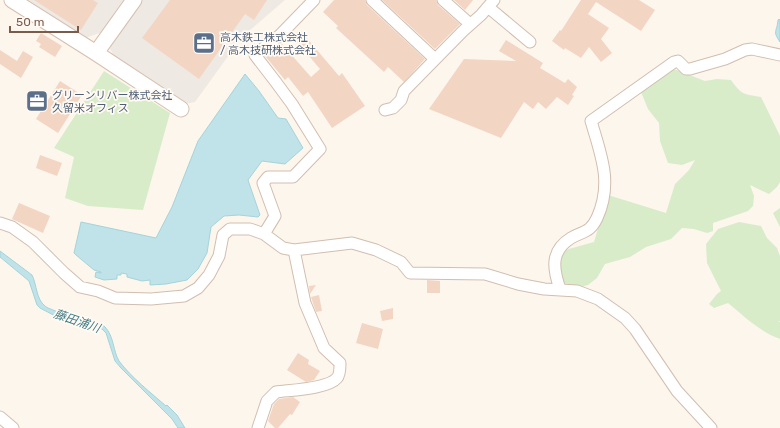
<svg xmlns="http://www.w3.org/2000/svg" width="780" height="428" viewBox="0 0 780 428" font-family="Rubik,'Noto Sans JP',sans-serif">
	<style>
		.industrial { fill: #efe9e4 }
		.green { fill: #d8ecc9 }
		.water { fill: #bfe3e8; stroke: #a5d3da }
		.building { fill: #f3d5c3 }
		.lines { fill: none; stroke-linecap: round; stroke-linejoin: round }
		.street-casing { stroke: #d1beb0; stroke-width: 13 }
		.secondary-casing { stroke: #d6c0b0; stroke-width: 17 }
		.street { stroke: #fff; stroke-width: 11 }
		.secondary { stroke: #fff; stroke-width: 15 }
		.labels { text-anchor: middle; stroke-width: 3.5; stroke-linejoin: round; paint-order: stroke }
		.service-label { font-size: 11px; fill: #4e5e75; stroke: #fffaf3; text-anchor: start }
		.water-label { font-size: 12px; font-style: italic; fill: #437c86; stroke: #fffaf3 }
	</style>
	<rect width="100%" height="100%" fill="#fdf6ec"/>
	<path class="industrial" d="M22 0H125L102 32 83 39Z
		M141 0H285L242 37 195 102 185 104 116 59 110 49 113 39Z"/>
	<path class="green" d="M674 69 705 81 717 79 731 80C742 95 743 94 761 97L780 136V182L777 187 769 194 750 185 754 196 753 206 748 211 713 223V231L707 233 694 229 682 228 671 239 646 247 630 257 605 264 597 278 588 285 577 288 561 285 557 268 565 250 594 242 608 195 666 213 675 184 689 170 695 160 682 165 668 163 660 141 659 123 648 109 641 92 648 85Z
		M104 71 170 113 143 210 88 206 65 198 74 157 54 148Z
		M780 208V227L773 213Z
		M739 222 761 226 767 238 777 248 780 256V321H778L780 322V339C759 331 745 317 728 303L714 308 709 304 717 294 721 291 707 263 706 244 718 229Z"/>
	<path class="water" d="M779 19 780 20V42C772 30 777 33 778 20Z
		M245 74 259 91 278 118 286 119 303 148 285 164 262 161 248 180 260 215 258 217 239 215 224 216 211 227 207 253 198 269 187 280 166 284 150 285V280L142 281 127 277V274L121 273V275H117V279L104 280 95 277 96 272 101 273V272L94 270 76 255 74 253 81 222 156 238 172 207 198 141Z
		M0 251 32 275C37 285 36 299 45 306 47 308 51 309 53 310 64 315 76 319 88 321 95 323 100 322 105 327 114 336 113 351 119 361 131 377 151 393 166 406L167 405 177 415 185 428H178L172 419 121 368 115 361 106 333 102 329 61 319 40 308 37 305 29 281 0 257Z"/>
	<path class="building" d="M34 0H93L98 3 81 30Z
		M170 0H267L254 20 245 14 199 79 142 38Z
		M334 0H365L367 5 425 59 404 82 388 67 384 72 336 28 338 26 323 12Z
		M382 0H436L438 5 460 24 435 49Z
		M454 0H473L465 10Z
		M581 0H639L655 10 641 31 596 2 588 14 609 28 601 39 612 53 601 62 589 47 581 58 565 48 564 50 552 41 560 30 561 31Z
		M300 30 339 76 342 73 365 106 332 128 308 92 303 96 288 77 285 80 265 56 281 43 311 77 320 69 292 36Z
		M41 33 62 46 55 57 39 47 41 44 36 41Z
		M506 40 543 63 540 68 565 83 568 79 577 87 572 95 574 96 568 105 557 97 546 109 538 102 533 109 524 102 501 138 429 109 464 59 516 61 499 51Z
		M0 50 17 61 23 51 33 57 21 78 0 64Z
		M60 81 82 95 58 133 36 119Z
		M40 155 62 163 57 176 36 168Z
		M19 203 50 216 43 233 12 219Z
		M427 280 440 281V293H427Z
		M316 285 310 294 309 286Z
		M319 295 322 311 316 312 311 297Z
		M393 308V319L382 321 380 311Z
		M362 323 383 329 378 349 356 343Z
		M298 353 309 360 308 364 320 371 314 380 306 382 287 370Z
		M293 397 300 402 292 415 290 414 278 428H275L268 421 274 404 279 399Z"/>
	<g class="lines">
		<g class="street-casing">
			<path id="street" d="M372 0 435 59
				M443 0 470 24
				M488 7 530 42
				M385 110 393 108 401 100 404 91 463 31 481 15 494 0
				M0 223 12 227 33 242 64 273 80 287 98 291 115 298 151 299 184 296 198 288 209 275 219 256 223 235 230 229H250L264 234 283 248 294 250 352 243 376 250 401 262 410 273 485 274 518 284 544 289 577 291 598 299 625 318 635 329 677 391 711 428
				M264 234 275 216 263 183 268 177H293L320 149 292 104 275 81 255 55 280 35 314 0
				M560 289C553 269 550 251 571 238 583 231 590 233 597 218 613 183 601 155 591 121L674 62 678 61 686 69H690L725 59 745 50 752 49 780 55
				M0 417 13 428
				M258 428 267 401 276 392C290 390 328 389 337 378 340 375 340 368 340 363L324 348 305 303 294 250"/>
		</g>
		<g class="secondary-casing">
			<path id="secondary" d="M12 0 96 53 181 109
				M96 53 134 0"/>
		</g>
		<use href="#street" class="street"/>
		<use href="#secondary" class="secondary"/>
	</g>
	<defs>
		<g id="office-square" transform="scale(1.15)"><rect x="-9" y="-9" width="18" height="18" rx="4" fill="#5c6f8a" stroke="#fffaf3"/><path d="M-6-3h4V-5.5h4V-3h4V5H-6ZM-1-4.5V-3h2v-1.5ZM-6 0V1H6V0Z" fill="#fff"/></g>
	</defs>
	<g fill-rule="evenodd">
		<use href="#office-square" x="204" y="43"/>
		<use href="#office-square" x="37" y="101"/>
	</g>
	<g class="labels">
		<g class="service-label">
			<text x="220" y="41">高木鉄工株式会社<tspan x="220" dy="13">/ 高木技研株式会社</tspan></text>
			<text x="52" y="99">グリーンリバー株式会社<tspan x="52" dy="13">久留米オフィス</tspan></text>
		</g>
		<g class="water-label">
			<text transform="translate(77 321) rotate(19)" y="4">藤田浦川</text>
		</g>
	</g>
	<path d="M10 26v6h68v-6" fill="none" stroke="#7a5c4d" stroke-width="2"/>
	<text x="16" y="26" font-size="12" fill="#7a5c4d" stroke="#fffaf3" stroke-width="3" paint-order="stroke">50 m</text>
</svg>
